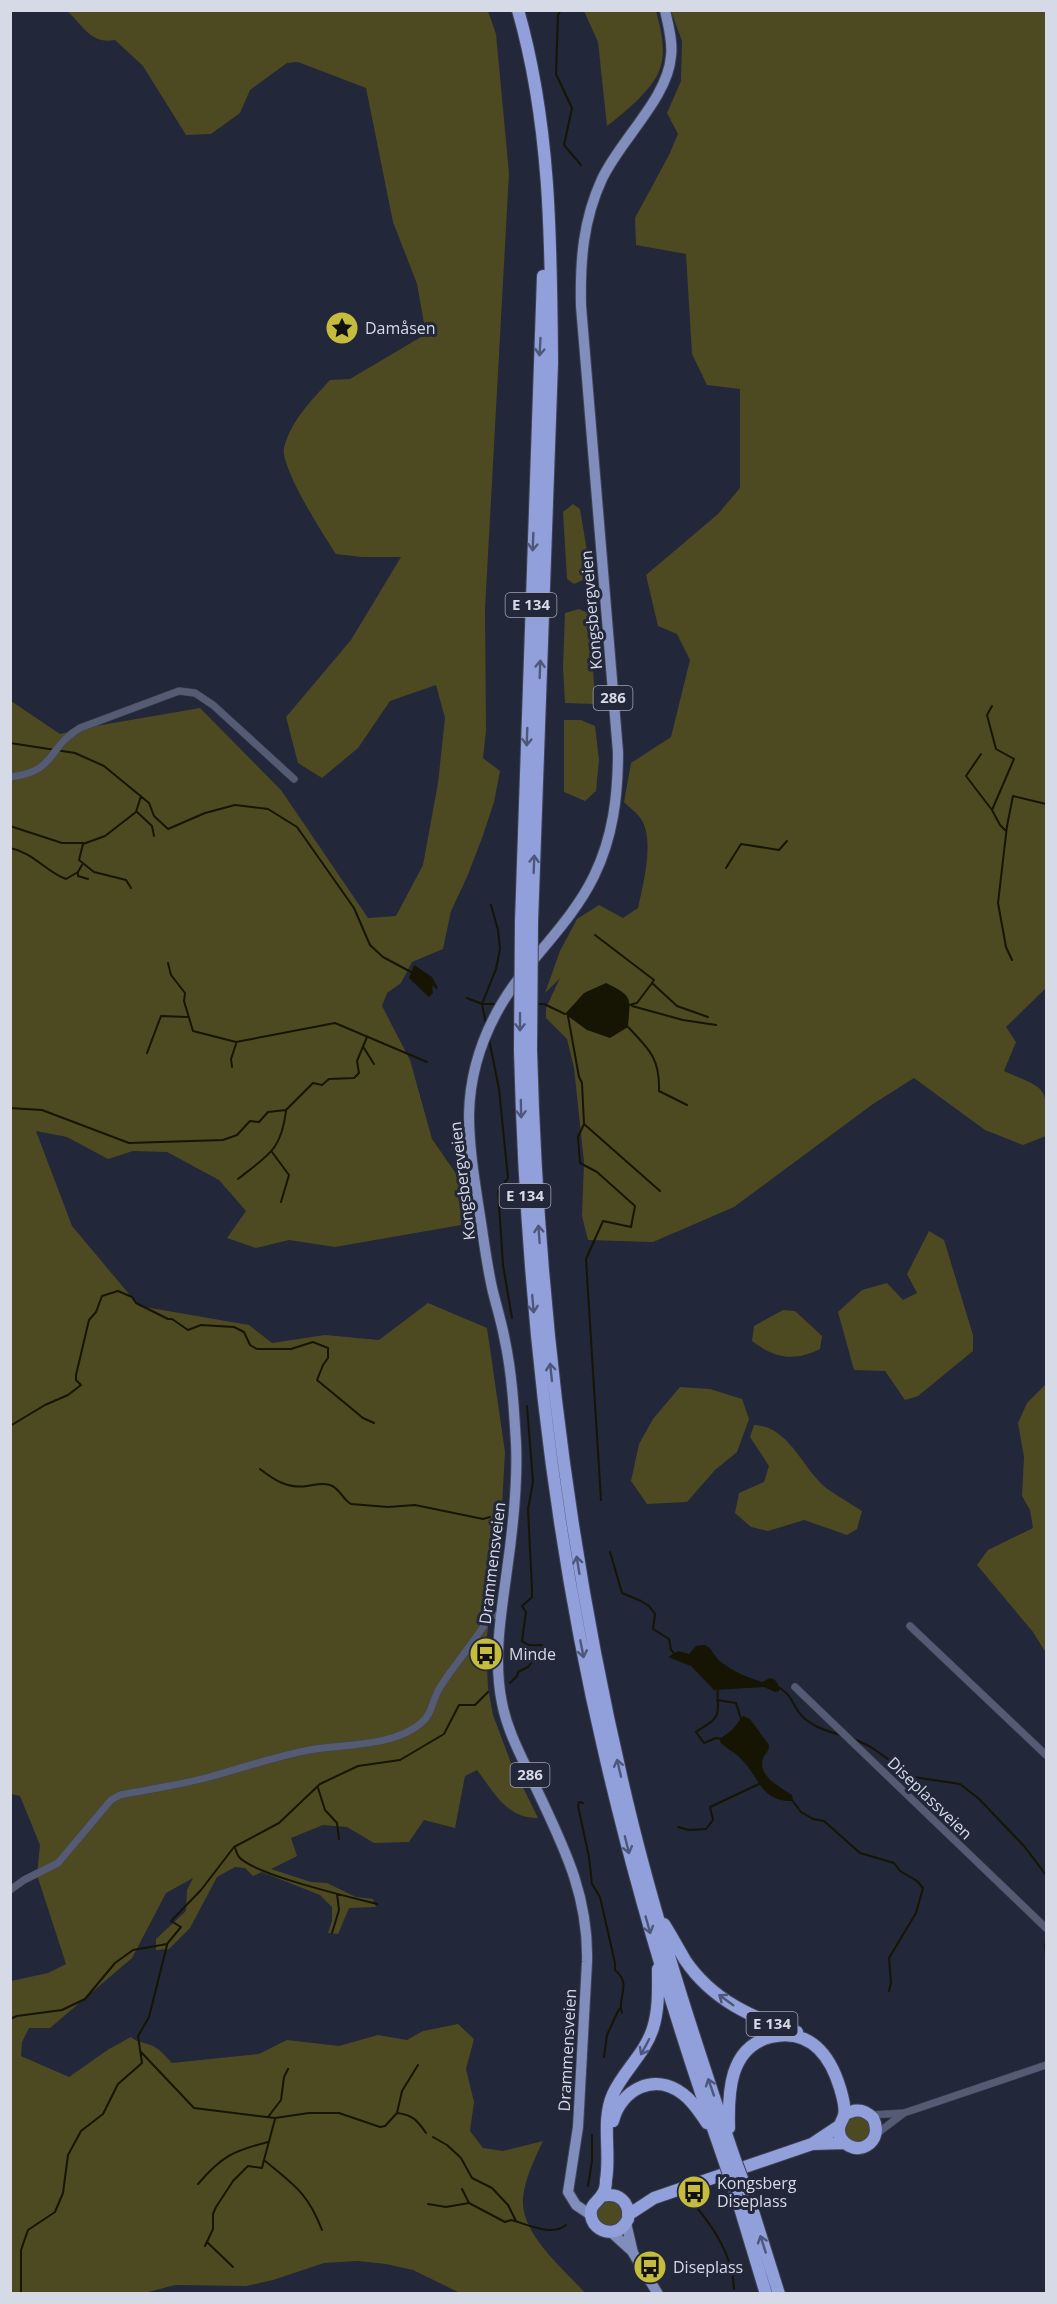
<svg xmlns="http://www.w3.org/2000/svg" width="1057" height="2304" viewBox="0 0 1057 2304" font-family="'Open Sans',sans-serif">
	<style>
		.green { fill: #4d4a22 }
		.water { fill: #161503 }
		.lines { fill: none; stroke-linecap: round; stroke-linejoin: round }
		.stream { stroke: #161503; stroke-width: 2 }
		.street-casing { stroke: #3f4455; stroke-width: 8 }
		.primary-casing { stroke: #3f4455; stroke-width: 12 }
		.highway-casing { stroke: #3f4455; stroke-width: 14 }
		.street { stroke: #545b72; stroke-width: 7 }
		.primary { stroke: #808dbd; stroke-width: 10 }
		.highway { stroke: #91a0db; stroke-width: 12 }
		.highway-bridge-casing { stroke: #3f4455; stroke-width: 14; stroke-linecap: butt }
		.highway-bridge { stroke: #91a0db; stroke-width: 12 }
		.oneway { stroke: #4e577a }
		.labels { text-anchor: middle; stroke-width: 6; stroke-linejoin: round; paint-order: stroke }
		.shield { fill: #222739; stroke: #a0a4b3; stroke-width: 1.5 }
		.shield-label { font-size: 15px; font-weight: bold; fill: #d6dae7 }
		.poi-label { font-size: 16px; fill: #d6dae7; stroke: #222739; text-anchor: start }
		.street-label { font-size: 16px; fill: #d6dae7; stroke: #222739 }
	</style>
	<rect width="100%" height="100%" fill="#222739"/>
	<path class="green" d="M67 11H488L496 34 509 173 485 609 486 731 483 758 500 771 494 802 482 838 467 877 451 911 443 949 412 962 401 983 387 993 382 1006 410 1060 432 1139 459 1178 461 1225 335 1247 289 1240 256 1248 227 1238 246 1211 219 1180 167 1152 133 1151 108 1159 67 1137 36 1131 72 1226 139 1306 249 1325 272 1343 325 1335 379 1340 428 1303 487 1328 505 1452 501 1523 486 1644 488 1688 493 1715 511 1763 538 1818C507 1819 493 1791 477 1770L465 1776 455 1828 424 1820 409 1842 374 1843 347 1827 323 1825 291 1838 297 1856 271 1869 311 1882 327 1883 356 1897 373 1899 376 1907 349 1908 338 1934 328 1933 332 1921V1907L320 1895 262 1872 253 1876 245 1868 235 1867 217 1877 190 1928 169 1949 156 1950V1939L186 1911 187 1890 193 1878 166 1893 132 1958 50 2028H29L22 2042 21 2056 69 2077 109 2049 131 2037C138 2043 144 2042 153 2046 161 2050 166 2057 172 2063L259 2054 287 2040 339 2046 378 2035 407 2040 423 2031 458 2024 474 2039 466 2069 474 2102 470 2131 483 2148 503 2151 543 2141C535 2158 525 2178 523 2198 520 2234 563 2268 585 2293H460L413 2270 386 2264 358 2261 324 2263 273 2280 246 2286 175 2285 141 2294 11 2293V1981L48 1973 66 1964 37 1875 40 1845 20 1796 11 1794V701L60 734 90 727 200 708 281 790 368 918 396 916 423 865 438 783 445 718 436 685 390 701 358 748 322 778 298 763 286 717 351 640 401 557H362L336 554C324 536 280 467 284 448 291 420 312 400 330 380L350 379 426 334 417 284 393 222 366 88 298 62 287 63 250 90 240 113 211 134 186 135 143 66 115 40C91 45 82 24 67 11Z
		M584 11H656C661 29 667 53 659 71 652 90 623 114 607 126L598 42Z
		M671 11H1046V988L1006 1027 1016 1042 1004 1071C1050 1091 1046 1085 1046 1134V1136L1023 1145 985 1130 914 1078 873 1104 734 1207 653 1242 588 1240 582 1216 584 1162 574 1068 567 1039 546 1018V1008L560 978 545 993 560 951 577 919 599 905 623 918 638 908C643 884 655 840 641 819 637 813 629 807 624 802L631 763 671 737 690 660 677 634 658 626 646 575 718 514 740 488V389L707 385 692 354 686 254 636 245 635 218 669 155 678 134 667 113 681 81 682 41Z
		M573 504 580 509 589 563 587 578 574 584 567 579 563 512Z
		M579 609 590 614 595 704 565 703 563 667 565 613Z
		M564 720H581L595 726 599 760 596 791 585 801 564 792Z
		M929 1231 944 1240 973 1335V1351L918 1396 905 1400 885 1371 854 1370 838 1312 862 1290 887 1283 903 1300 917 1293 907 1274Z
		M783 1310 795 1311 822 1336 820 1349C794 1362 774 1358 752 1341L754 1326Z
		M1046 1384V1653L1033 1632 977 1565 988 1550 1033 1528 1030 1510 1022 1496 1024 1457 1018 1423 1027 1403Z
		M680 1387 710 1389 742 1399 749 1419 737 1452 715 1470 687 1502 647 1504 631 1481 639 1444 653 1419Z
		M754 1425C789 1426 802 1468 826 1488 837 1496 850 1503 862 1511L857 1529 847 1535 804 1520 768 1531 751 1527 735 1513 739 1493 764 1482 769 1466 750 1437Z
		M844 2129a13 13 0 1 1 26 0a13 13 0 1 1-26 0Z
		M597 2213a13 13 0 1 1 26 0a13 13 0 1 1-26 0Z"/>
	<path class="water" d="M414 965 432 977 438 988 436 989 432 985 433 993 429 997 409 978Z
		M606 983C634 997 630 997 628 1027L610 1038 587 1030 565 1014 584 993Z
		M704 1645C712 1647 714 1657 721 1662 732 1671 749 1678 762 1682L770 1678 775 1680 780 1688 779 1691 775 1692 764 1687 714 1690 691 1666 668 1657 678 1651 689 1654 696 1646Z
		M743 1716 750 1719 769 1745C769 1752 766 1752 763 1758 757 1776 780 1787 792 1795L793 1801C759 1802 759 1774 738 1756 732 1751 726 1748 720 1742L721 1738 732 1730Z"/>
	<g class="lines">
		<path class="stream" d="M561 10 558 15 556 74 572 108 564 145 581 165
			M992 706 987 715 996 749 1014 759 992 810 1000 825 1006 831
			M10 743 75 753 104 766 149 803 154 816 168 829 205 813 235 805 268 809 297 827 354 908 370 945 383 957 411 972
			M981 754 966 776 992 810
			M137 812 152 826 154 836
			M10 826 62 843H83
			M10 848C33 852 46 872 66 879L78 872 82 865
			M726 868 741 844 779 850 787 841
			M78 872V876L88 879
			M131 888 126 880 94 872 79 860 83 844 105 836 136 812 141 796
			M595 935 654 980 652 983
			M1012 960 1006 947 998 903 1007 826 1013 796 1046 804
			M168 963 171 975 185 993 184 1001 193 1031 236 1042 335 1023 427 1062
			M467 998 482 1004H499
			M534 1004H544L565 1014
			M629 1005 637 1003 652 983 677 1006 708 1017
			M632 1006 683 1020 716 1025
			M568 1016 579 1077 582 1083 584 1124 578 1137 580 1163 597 1172 635 1206 631 1227 603 1221 586 1259 601 1500
			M486 1024 482 1004 496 969 500 949 498 930 491 905
			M628 1027C649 1049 660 1058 659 1091L687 1105
			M489 1039 499 1089 508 1178 498 1191 503 1265 512 1318
			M364 1048 374 1064
			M147 1053 161 1016 187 1017
			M232 1067 231 1059 236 1044
			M10 1108 42 1110 129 1143 223 1140 237 1135 250 1121 259 1122 268 1112 286 1110 313 1083 322 1085 329 1079 354 1078 359 1073 357 1061 367 1037
			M584 1124 660 1191
			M272 1152 289 1175 281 1202
			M238 1179C268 1155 281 1151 286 1111
			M10 1426 45 1405 68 1395 81 1385 76 1380V1375L89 1320 96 1312 102 1296 118 1291 132 1297 136 1303 168 1319H172L188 1330 201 1325 234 1327 244 1332 250 1345 257 1349H291L313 1342 328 1348V1358L323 1365 317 1380 363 1418 374 1423
			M260 1469C274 1480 288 1489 307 1486 316 1485 321 1482 330 1485 340 1488 342 1499 351 1504L388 1507 415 1505 483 1519 490 1517
			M610 1552 622 1593 641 1601 649 1606 655 1614 653 1629 669 1639 671 1650 675 1654
			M510 1683 517 1676 518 1672 528 1667 536 1657 541 1656 545 1651 542 1645C533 1645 529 1647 522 1641L526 1612 522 1606 532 1597V1589L528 1509 533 1482 527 1406
			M780 1688C792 1696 791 1701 798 1711 807 1725 826 1731 841 1735
			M718 1689C716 1699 722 1713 712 1721 708 1725 701 1728 696 1732L704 1743 716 1738 721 1739
			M717 1700 736 1703 741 1719
			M852 1738 871 1747 913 1777 960 1784 978 1798 1024 1846 1046 1875
			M318 1788 325 1810 337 1823 339 1839
			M792 1800 801 1812 813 1819 824 1821 860 1853 894 1863 900 1871 917 1881 923 1888 916 1913 889 1958 891 1983 889 1991
			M583 1803 579 1802 578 1806 589 1857 592 1884 600 1897 615 1963V1970C633 1985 616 1998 622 2013
			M678 1827 689 1830 706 1829 713 1820 710 1807 759 1784
			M235 1848C236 1851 237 1854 239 1857 255 1875 350 1897 377 1904
			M332 1933 339 1910 337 1894
			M1046 1941 1045 1946 1046 1955
			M10 2019 17 2016 62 2010 85 1999 115 1963 133 1950 167 1944 181 1927 171 1921 201 1890 234 1847 279 1823 320 1784 358 1766 400 1760 444 1734 459 1705H475L488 1692
			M141 2052 194 2108 275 2118 309 2113H339L380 2127 385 2126 397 2113C413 2115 417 2120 426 2133
			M604 2057 607 2035 619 2009
			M397 2113 402 2091 418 2065
			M268 2117 281 2100 284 2077 288 2069
			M275 2119 264 2160C294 2185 308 2193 322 2230
			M433 2137 447 2145 461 2158 472 2178 492 2188 508 2205 516 2221
			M198 2184C222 2156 233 2151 268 2142
			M588 2186 592 2161V2135
			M462 2189 469 2203 505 2222 511 2220C527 2224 552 2237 566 2225
			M428 2204 446 2207 469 2203
			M694 2204C714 2228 733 2256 734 2289
			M207 2242 233 2267
			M205 2246 213 2229V2214L216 2207 233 2181 248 2166 262 2168 264 2160
			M21 2294V2250L28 2230 55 2212 63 2193 68 2155 81 2131 103 2114 118 2084 142 2063 138 2036 149 2017 167 1945"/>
		<g class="street-casing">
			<path id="street" d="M10 777C58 771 46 748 80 728L179 691 195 693 213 705 294 779
				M910 1626 1046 1755
				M795 1687 1046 1928
				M10 1890 24 1880 58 1863 111 1800 120 1795C150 1789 180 1785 209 1777 244 1768 278 1755 315 1749 347 1744 393 1746 420 1724 432 1715 432 1701 439 1689 455 1663 476 1641 491 1614L500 1617
				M871 2115 904 2113 1046 2065
				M875 2135 904 2113"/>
		</g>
		<g class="primary-casing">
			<path id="primary" d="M591 2215 576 2205 568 2192 578 2127 587 1962C589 1890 559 1838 530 1775 519 1752 507 1729 502 1703 493 1659 501 1615 507 1570 513 1528 518 1485 516 1443 514 1409 512 1374 505 1341 502 1324 497 1308 493 1292 487 1267 484 1241 480 1216 475 1183 469 1149 469 1115 470 1060 492 1011 526 969 550 939 577 911 594 876 613 837 618 796 618 752L581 306C580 261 583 220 602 179 620 140 668 98 671 56 673 41 668 25 665 10
				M626 2223 633 2253 658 2294
				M611 2232 633 2252"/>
		</g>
		<g class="highway-casing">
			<path id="highway" d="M518 10C551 125 551 244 552 363L532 922
				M521 922 543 276
				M520 1050C526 1286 550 1521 604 1751 636 1890 677 2026 724 2160
				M531 1050C538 1312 570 1571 633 1826 661 1938 697 2047 734 2157
				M664 1924C671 1935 678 1948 685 1960 712 2000 752 2018 797 2032
				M613 2121C621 2089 655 2072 683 2094 693 2101 700 2113 707 2123
				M729 2128C728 2093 729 2047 771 2037 810 2028 830 2055 840 2088 842 2095 846 2107 844 2115 843 2121 838 2124 839 2131 840 2144 855 2152 866 2146 877 2140 878 2128 873 2118 864 2109 855 2108 844 2115
				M812 2144 839 2126
				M746 2189 779 2294
				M602 2196C619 2192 630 2202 628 2219 625 2225 621 2230 615 2231 604 2234 593 2227 591 2216 589 2204 599 2202 603 2193 605 2190 606 2184 606 2180 611 2152 601 2121 613 2094 624 2070 645 2054 653 2028 659 2009 658 1989 658 1969
				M737 2198 766 2294
				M628 2215 654 2198 812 2144 844 2143"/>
		</g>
		<use href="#street" class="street"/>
		<use href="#primary" class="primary"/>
		<use href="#highway" class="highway"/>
		<g class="highway-bridge-casing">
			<path id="highway-bridge" d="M520 1050 521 922
				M531 1050 532 922
				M734 2157 746 2189
				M724 2160 737 2198"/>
		</g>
		<use href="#highway-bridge" class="highway-bridge"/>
	</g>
	<defs><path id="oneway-shaft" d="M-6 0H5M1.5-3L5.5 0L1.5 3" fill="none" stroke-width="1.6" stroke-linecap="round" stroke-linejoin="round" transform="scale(1.5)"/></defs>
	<g class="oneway">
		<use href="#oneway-shaft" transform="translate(540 347) rotate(93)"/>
		<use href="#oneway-shaft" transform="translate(533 542) rotate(92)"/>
		<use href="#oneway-shaft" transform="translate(540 669) rotate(-88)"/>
		<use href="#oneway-shaft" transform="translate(527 737) rotate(92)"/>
		<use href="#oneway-shaft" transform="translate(534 864) rotate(-88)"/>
		<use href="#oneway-shaft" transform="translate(520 1022) rotate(90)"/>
		<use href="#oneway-shaft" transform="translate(521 1109) rotate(89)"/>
		<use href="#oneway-shaft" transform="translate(539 1234) rotate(-94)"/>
		<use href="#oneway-shaft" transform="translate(533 1304) rotate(85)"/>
		<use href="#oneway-shaft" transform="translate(551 1372) rotate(-96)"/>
		<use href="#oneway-shaft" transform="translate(578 1565) rotate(-99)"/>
		<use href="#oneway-shaft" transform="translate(582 1649) rotate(79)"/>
		<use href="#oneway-shaft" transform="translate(619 1768) rotate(-103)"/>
		<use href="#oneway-shaft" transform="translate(627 1845) rotate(76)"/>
		<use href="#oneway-shaft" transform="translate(648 1925) rotate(74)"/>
		<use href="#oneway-shaft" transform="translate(726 2000) rotate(-144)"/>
		<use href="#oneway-shaft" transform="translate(645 2047) rotate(118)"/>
		<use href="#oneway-shaft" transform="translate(711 2087) rotate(-109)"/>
		<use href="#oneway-shaft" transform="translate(763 2244) rotate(-108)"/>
	</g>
	<defs>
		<g id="sight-disc" transform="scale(1.725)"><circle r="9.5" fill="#c5bc3d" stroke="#222739"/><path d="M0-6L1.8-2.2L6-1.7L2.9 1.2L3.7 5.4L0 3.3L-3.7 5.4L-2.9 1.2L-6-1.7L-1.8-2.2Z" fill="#111"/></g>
		<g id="bus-disc" transform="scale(1.725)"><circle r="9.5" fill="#c5bc3d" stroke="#222739"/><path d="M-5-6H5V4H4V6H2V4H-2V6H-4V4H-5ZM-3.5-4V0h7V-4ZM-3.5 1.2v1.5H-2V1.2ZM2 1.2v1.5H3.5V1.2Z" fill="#111"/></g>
	</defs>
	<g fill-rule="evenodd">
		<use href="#sight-disc" x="342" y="328"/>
		<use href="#bus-disc" x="486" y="1654"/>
		<use href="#bus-disc" x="694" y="2192"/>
		<use href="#bus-disc" x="650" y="2267"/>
	</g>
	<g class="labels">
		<g class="shield">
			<rect x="505.5" y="593" width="51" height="24" rx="4.5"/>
			<rect x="593.5" y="686" width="39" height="24" rx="4.5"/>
			<rect x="499.5" y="1184" width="51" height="24" rx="4.5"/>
			<rect x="510.5" y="1763" width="39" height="24" rx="4.5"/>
			<rect x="746.5" y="2012" width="51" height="24" rx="4.5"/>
		</g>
		<g class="shield-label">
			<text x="531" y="610">E 134</text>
			<text x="613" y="703">286</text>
			<text x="525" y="1201">E 134</text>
			<text x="530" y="1780">286</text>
			<text x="772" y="2029">E 134</text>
		</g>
		<g class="poi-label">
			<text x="365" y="334">Damåsen</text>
			<text x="509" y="1660">Minde</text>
			<text x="717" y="2189">Kongsberg<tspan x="717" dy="18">Diseplass</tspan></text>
			<text x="673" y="2273">Diseplass</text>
		</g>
		<g class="street-label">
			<text transform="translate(591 610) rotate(-95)" y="6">Kongsbergveien</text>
			<text transform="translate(462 1181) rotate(-97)" y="6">Kongsbergveien</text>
			<text transform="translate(492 1563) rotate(-83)" y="6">Drammensveien</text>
			<text transform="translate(930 1798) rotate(44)" y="6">Diseplassveien</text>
			<text transform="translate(567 2050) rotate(-87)" y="6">Drammensveien</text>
		</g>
	</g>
	<rect width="1057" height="2304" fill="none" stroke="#d6dae7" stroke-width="24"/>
</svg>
